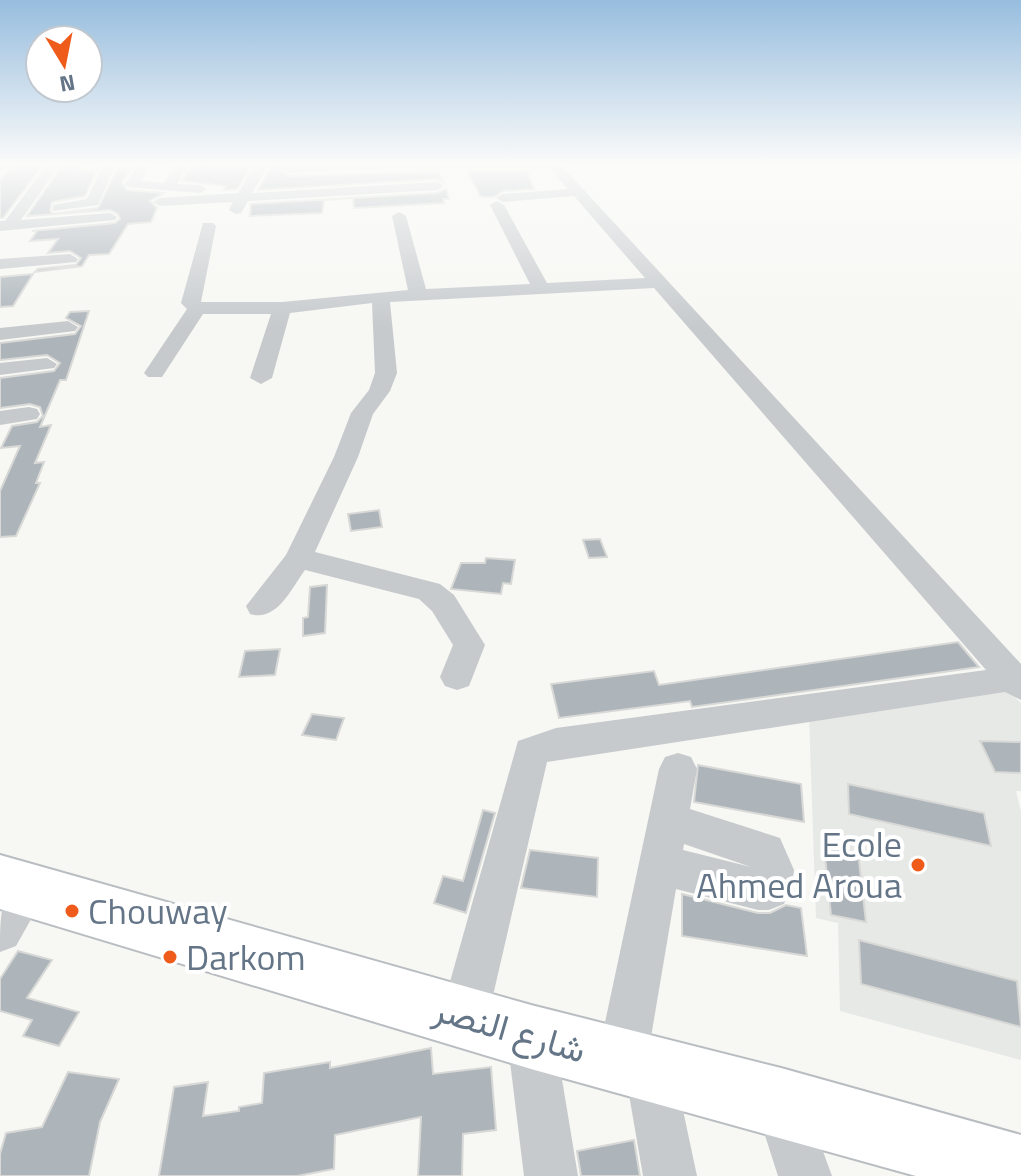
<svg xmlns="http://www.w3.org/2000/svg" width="1021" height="1176" viewBox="0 0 1021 1176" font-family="'Titillium Web',Vazirmatn,sans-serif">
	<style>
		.built { fill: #e7e9e7 }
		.building { fill: #adb5bb; stroke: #d8d8d6; stroke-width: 2 }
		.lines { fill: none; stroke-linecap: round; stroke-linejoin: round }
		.major-casing { stroke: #b9bdc1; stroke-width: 4 }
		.minor { fill: #c6cacd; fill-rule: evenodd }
		.major { fill: #fff; fill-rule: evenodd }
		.poi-dot { fill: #ef5b1b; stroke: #fff; stroke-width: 3 }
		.labels { text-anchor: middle; stroke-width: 8; stroke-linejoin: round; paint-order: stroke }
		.near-poi-label { font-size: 36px; fill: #647587; stroke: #fff; text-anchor: start }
		.near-street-label { font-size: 36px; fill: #647587; stroke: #fff }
	</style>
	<rect width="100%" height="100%" fill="#f7f7f3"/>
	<path class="built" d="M1001 685 1021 703V791H1016L1021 812V1060L840 1011 838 923 816 918 809 716Z"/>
	<path class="building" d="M16 163H44L3 218H0V180Z
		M64 163H85L79 171 97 170 85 196 52 202 50 211 53 214 98 208 117 169 132 168 122 182 127 190 164 193 150 201 157 208 151 222 128 224 109 254 89 255 82 266 35 272 38 269 76 265 81 258 70 251 48 253 58 239 30 241 37 231H32L115 223 120 219 118 214 110 210 27 216Z
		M193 164H214L213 166 252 165 237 189 224 190 226 186 182 181Z
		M273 164H285L280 170 289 176 439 172 443 182 437 179 258 190Z
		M467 171H527L534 189 503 191 494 197H481Z
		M446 189 449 199H443L444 203 354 208 353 198 324 200 322 213 250 216 251 204 437 193Z
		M33 274 13 306 0 307V277Z
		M89 311 66 380H60L40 427 51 425 35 463 44 462 36 483H40L16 536 0 537V491L20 446 1 448 12 426 37 422 43 416 40 407 30 404 0 408V378L54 371 60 363 47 355 0 360V343L75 334 81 326 66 318 70 312Z
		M379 510 382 527 351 531 348 514Z
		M600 539 607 557 589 558 583 540Z
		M486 558 515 560 511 584 503 583 501 594 451 589 461 563H485Z
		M327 585 325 633 303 636V618L308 617 310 587Z
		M958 642 979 667 692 707 690 701 559 718 551 684 654 671 659 685Z
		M280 649 275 675 239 677 245 651Z
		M312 714 344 718 336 740 302 735Z
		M980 741 1021 742V773L995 772Z
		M698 765 801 784 804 822 694 802Z
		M848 784 984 813 991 846 849 814Z
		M483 810 495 813 466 913 434 903 443 876 463 881Z
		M824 846 858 852 866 922 831 915Z
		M530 850 598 858 597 897 521 888Z
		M682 894 758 913H770L786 905 801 908 807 956 682 936Z
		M859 940 1017 981 1021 1027 861 984Z
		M18 951 52 960 27 998 79 1012 59 1046 23 1036 32 1020 0 1011V979Z
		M431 1048 433 1074 491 1067 496 1130 463 1134 462 1176H418L421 1117 335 1135 334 1169 297 1176H159L174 1087 208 1082 203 1116 239 1111V1107L262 1103 264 1073 330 1062V1068Z
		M68 1072 119 1079 100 1122 89 1176H0V1154L6 1133 42 1127Z
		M634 1140 640 1176H581L577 1151Z"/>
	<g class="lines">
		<g class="major-casing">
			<path id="major" d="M0 855 531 1005 781 1068 1021 1135V1176H916L531 1069 0 909Z"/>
		</g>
		<path class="minor" d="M0 163H10L0 172Z
			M48 163H61L21 220 110 213 117 217 115 220 0 231V221H5Z
			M104 163H116L98 205 53 211V205L87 199Z
			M139 163H152L141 181 164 183 177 163H190L177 184 200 185 207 189 200 193 127 187 125 184Z
			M256 163H270L252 193 437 182 444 186 437 190 248 201 241 213 236 214 229 210 233 202 160 206 153 202 160 198 238 193Z
			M343 163H559L1021 664V700L1005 692 547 762 488 1017 481 1034 464 1041 447 1034 440 1017 518 741 556 728 986 670 654 288 390 302 397 373 390 391 373 414 358 457 315 552 440 584 454 595 485 645 469 686 457 690 445 686 440 677 453 645 432 611 419 599 305 570C291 589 277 622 250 614L246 606 286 555 334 457 351 413 369 390 375 373 372 303 290 313 272 378 261 384 250 378 271 314H203L162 377H148L144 373 187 309 181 303 203 223H213L216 226 201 302H282L408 290 392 216 399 212 406 216 426 289 530 284 490 205 497 201 504 205 547 283 645 278 574 196 503 202 496 198 503 194 568 189 549 168 355 169 289 173 283 169 289 165Z
			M70 254 78 259 76 262 0 269V259Z
			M68 321 78 327 75 331 0 340V328Z
			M47 358 57 364 54 368 0 375V363Z
			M29 407 37 409 40 414 37 419 0 425V411Z
			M678 753 691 757 697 769 690 809 780 838 794 870 792 884 784 904 769 910H758L676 889 650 1043 667 1050 674 1068 697 1176H643L627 1083 622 1085 604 1078 597 1060 659 769 665 757ZM684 844 751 867 683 850Z
			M27 868 42 874 48 889 16 946 0 952C0 919 0 883 27 868Z
			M531 1013 548 1020 555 1037 578 1176H524L507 1037 514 1020Z
			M781 1078 799 1086 832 1176H778L755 1104 763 1086Z"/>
		<use href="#major" class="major"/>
	</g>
	<linearGradient id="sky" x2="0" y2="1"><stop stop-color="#97bdde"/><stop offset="0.5" stop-color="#fbfbfa"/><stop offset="1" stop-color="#fbfbfa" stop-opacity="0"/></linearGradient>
	<rect width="1021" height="328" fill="url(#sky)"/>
	<g class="poi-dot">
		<circle cx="918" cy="865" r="8"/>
		<circle cx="72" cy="911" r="8"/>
		<circle cx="170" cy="957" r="8"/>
	</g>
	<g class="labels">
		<g class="near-poi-label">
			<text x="902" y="857" text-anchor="end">Ecole<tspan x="902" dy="41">Ahmed Aroua</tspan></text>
			<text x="88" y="924">Chouway</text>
			<text x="186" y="970">Darkom</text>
		</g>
		<g class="near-street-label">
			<text transform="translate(510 1029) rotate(16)" y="13">شارع النصر</text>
		</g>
	</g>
	<g transform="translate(64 64) rotate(170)"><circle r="38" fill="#ffffff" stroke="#c1c8cf" stroke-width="2"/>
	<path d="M0-6L14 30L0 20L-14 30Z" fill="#ef5b1b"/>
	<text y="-12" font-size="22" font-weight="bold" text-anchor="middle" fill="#647587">N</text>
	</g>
</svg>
